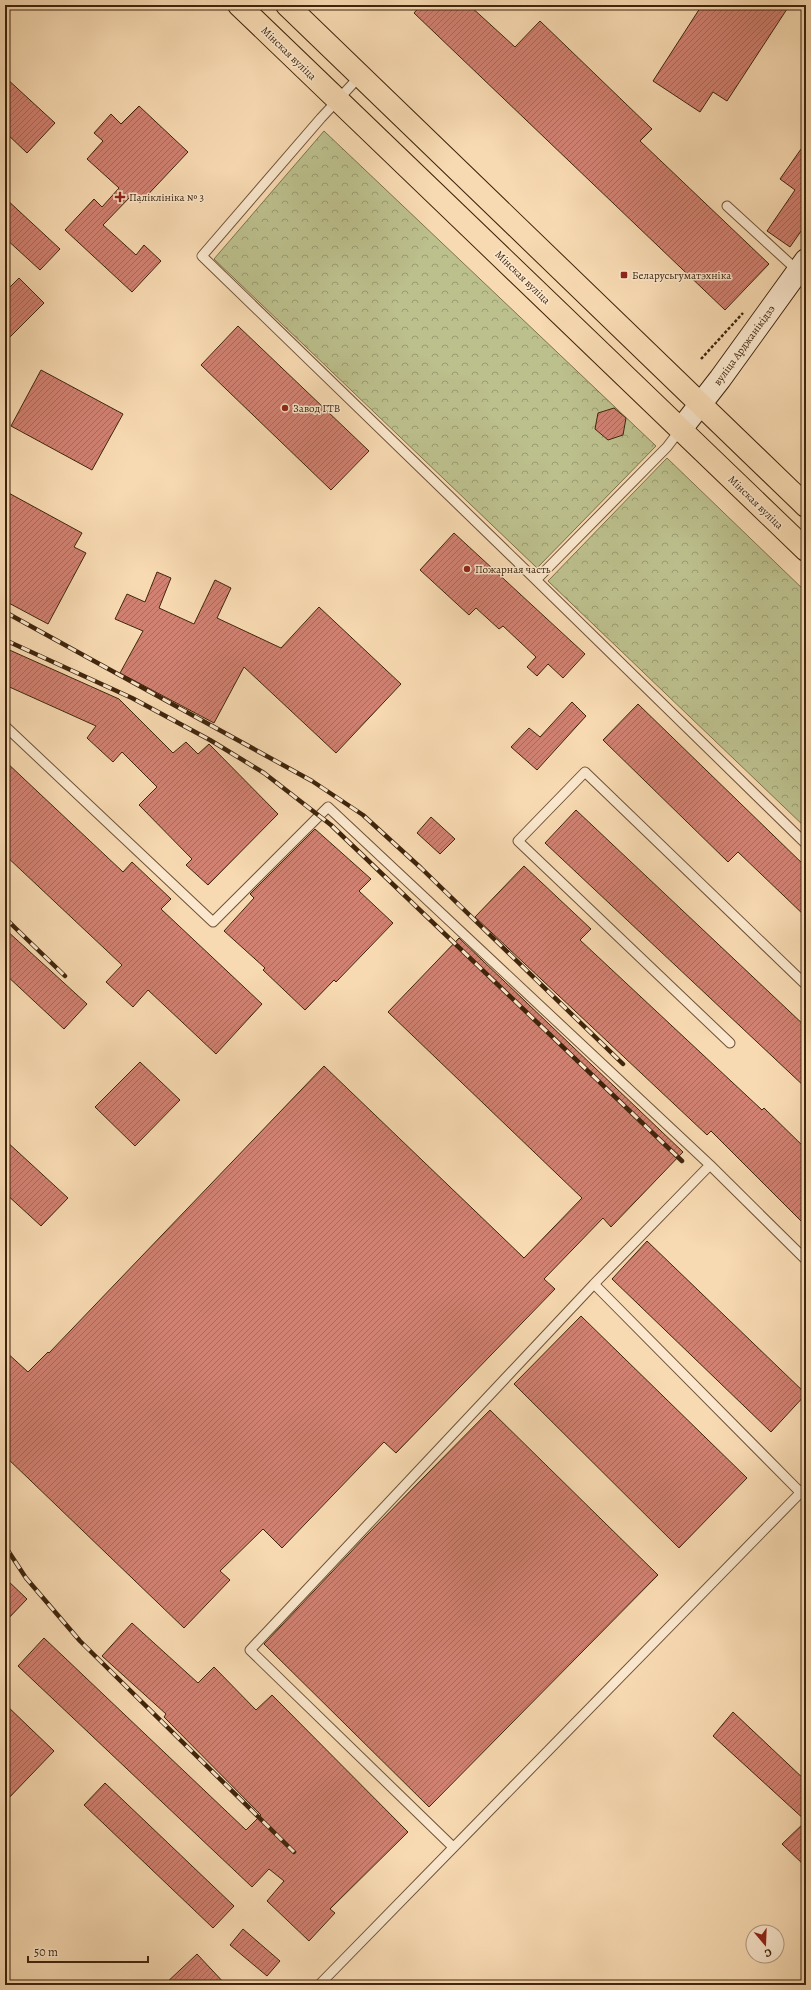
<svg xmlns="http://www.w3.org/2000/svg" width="811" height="1990" viewBox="0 0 811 1990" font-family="Alegreya,serif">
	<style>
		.forest { fill: url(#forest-crowns); stroke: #7e724c }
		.building { fill: url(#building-hatch); stroke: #3f250c }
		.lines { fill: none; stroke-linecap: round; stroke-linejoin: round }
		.service-casing { stroke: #6d5236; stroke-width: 11 }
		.secondary-casing { stroke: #3f250c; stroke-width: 24 }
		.primary-casing { stroke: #3f250c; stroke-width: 24 }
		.path { stroke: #3f250c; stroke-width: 2.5; stroke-dasharray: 3 2; stroke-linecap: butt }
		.service { stroke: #fae7cd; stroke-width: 9 }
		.secondary { stroke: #fae7cd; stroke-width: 22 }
		.primary { stroke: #f8dab2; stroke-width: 22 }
		.rail-casing { stroke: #3f250c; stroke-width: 4.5 }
		.rail { stroke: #fae7cd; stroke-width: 3; stroke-dasharray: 9; stroke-linecap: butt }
		.poi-dot { fill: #8f2418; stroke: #fae7cd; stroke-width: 1.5 }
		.labels { text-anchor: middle; stroke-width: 3; stroke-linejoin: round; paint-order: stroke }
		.street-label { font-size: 11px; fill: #3f250c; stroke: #fae7cd }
		.poi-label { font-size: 11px; fill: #3f250c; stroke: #fae7cd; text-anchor: start }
	</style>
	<defs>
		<pattern id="forest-crowns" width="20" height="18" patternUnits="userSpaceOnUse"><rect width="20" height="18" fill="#bcc08d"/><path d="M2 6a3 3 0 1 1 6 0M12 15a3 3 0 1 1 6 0" fill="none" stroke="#9a9c72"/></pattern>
		<pattern id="building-hatch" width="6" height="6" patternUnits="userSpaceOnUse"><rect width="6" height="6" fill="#d08172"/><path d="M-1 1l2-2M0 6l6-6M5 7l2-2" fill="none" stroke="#aa695c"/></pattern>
	</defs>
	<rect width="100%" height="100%" fill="#f8dab2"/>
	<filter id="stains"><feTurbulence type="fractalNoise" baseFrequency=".005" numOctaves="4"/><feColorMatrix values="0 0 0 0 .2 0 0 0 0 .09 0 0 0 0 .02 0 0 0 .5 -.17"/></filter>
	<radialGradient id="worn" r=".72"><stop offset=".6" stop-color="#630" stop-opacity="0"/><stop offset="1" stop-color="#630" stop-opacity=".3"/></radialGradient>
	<path class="forest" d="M324 131 656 446 537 568 214 259Z
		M667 458 806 592V828L548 581Z"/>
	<path class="building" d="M421 5H469L515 47 540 21 652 129 640 141 769 264 725 310 414 13Z
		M702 5H780L787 9 727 101 713 92 700 112 653 81Z
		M5 77 55 123 27 153 5 132Z
		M139 106 188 152 140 203 132 195 103 225 136 255 144 245 161 261 132 292 65 230 94 199 102 207 119 188 87 159 103 141 94 133 111 114 121 124Z
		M806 142V224L790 247 767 231 795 190 780 179Z
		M5 198 60 249 40 270 5 238Z
		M19 278 44 303 5 342V292Z
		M238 326 369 451 331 490 201 365Z
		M41 370 123 414 92 470 11 426Z
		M614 408 626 418 623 435 608 440 595 429 598 413Z
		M5 491 82 533 74 547 86 553 48 624 5 601Z
		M454 533 585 654 563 678 548 664 537 676 527 667 536 657 503 626 499 629 476 608 469 615 420 570Z
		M157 572 171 578 159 608 194 624 215 580 231 588 217 618 281 648 319 607 401 684 336 753 244 667 214 723 120 673 143 631 115 619 127 594 145 602Z
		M5 648 119 699 173 753 186 742 198 754 209 744 278 814 208 885 186 865 192 859 139 805 157 787 122 752 113 762 87 738 96 726 5 685Z
		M572 702 586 716 537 770 511 747 529 728 540 737Z
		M638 704 806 867V917L738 852 728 862 603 740Z
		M5 761 123 872 132 862 171 899 161 909 262 1004 216 1054 148 990 133 1007 106 982 122 965 5 855Z
		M576 810 806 1027V1088L545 843Z
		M431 817 455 839 440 854 417 833Z
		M315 829 371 879 359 891 393 923 336 982 334 980 305 1010 263 970 265 968 224 931 254 898 250 894Z
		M524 866 591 929 580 940 762 1110 764 1108 806 1149V1226L711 1131 707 1135 475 917Z
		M5 929 87 1004 64 1029 5 974Z
		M459 938 683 1152 611 1227 603 1218 544 1279 555 1289 396 1453 384 1442 282 1548 263 1529 220 1571 230 1580 184 1628 5 1456V1351L28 1372 48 1352 49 1353 324 1066 524 1258 582 1198 388 1012Z
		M140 1062 180 1100 135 1146 95 1107Z
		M5 1140 68 1198 41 1226 5 1193Z
		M647 1241 806 1394 771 1432 612 1279Z
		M581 1316 747 1478 679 1548 514 1384Z
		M490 1410 658 1575 429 1807 264 1644 365 1537Z
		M5 1578 27 1599 5 1622Z
		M132 1623 198 1683 214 1667 256 1710 272 1695 408 1832 330 1909 335 1913 309 1941 267 1901 284 1881 269 1869 252 1887 18 1666 44 1638 246 1830 261 1815 164 1717 166 1714 102 1656Z
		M5 1704 54 1751 5 1802Z
		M733 1712 806 1781V1867L782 1844 806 1821 713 1736Z
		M105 1783 234 1906 213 1928 84 1805Z
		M243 1929 280 1961 267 1976 230 1945Z
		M197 1954 226 1985H164Z"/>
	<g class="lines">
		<g class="service-casing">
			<path id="service" d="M360 76 321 118 202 256 536 580
				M727 206 798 271
				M680 430 667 447 536 580 806 844
				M5 726 213 922 328 807 710 1165
				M730 1043 518 841 585 772 806 985
				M594 1284 710 1165 806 1260
				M453 1847 250 1650 594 1284 801 1493
				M319 1985 806 1487"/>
		</g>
		<g class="secondary-casing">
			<path id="secondary" d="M681 429 720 379 806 260"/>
		</g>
		<g class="primary-casing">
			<path id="primary" d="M239 5 806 550
				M287 5 806 506"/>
		</g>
		<path class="path" d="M701 359 743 313"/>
		<use href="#service" class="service"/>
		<use href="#secondary" class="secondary"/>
		<use href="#primary" class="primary"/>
		<g class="rail-casing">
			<path id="rail" d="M5 612 312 781 363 815 421 868 623 1064
				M5 640 132 698 210 740 264 773 331 825 682 1161
				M5 918 65 976
				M5 1546 26 1578 80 1641 294 1852"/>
		</g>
		<use href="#rail" class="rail"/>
	</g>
	<g class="poi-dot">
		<path d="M118 191h4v4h4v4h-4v4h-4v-4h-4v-4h4z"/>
		<rect x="620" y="271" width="8" height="8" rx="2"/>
		<circle cx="285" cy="408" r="4"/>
		<circle cx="467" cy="569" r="4"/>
	</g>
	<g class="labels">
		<g class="street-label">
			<text transform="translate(289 53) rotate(44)" y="4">Мінская вуліца</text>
			<text transform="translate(523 277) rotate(44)" y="4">Мінская вуліца</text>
			<text transform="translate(744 345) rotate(-54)" y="4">вуліца Арджанікідзэ</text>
			<text transform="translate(756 502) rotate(44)" y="4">Мінская вуліца</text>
		</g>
		<g class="poi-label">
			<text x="129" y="201">Паліклініка № 3</text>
			<text x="632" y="279">Беларусьгуматэхніка</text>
			<text x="293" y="412">Завод ГТВ</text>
			<text x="475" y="573">Пожарная часть</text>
		</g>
	</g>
	<rect width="811" height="1990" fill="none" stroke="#f8dab2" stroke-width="20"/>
	<rect x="6" y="6" width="799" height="1978" fill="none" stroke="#3f250c" stroke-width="2"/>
	<rect x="10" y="10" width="791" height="1970" fill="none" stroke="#3f250c"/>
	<g transform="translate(765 1944) rotate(161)"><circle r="19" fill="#fae7cd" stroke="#af9980"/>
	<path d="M0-3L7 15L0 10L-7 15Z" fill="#8f2418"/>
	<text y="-6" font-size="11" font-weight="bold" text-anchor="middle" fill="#3f250c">С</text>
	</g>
	<path d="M28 1956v6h120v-6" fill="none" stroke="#3f250c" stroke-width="2"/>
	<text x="34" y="1956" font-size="12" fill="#3f250c" stroke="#fae7cd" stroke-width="3" paint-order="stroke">50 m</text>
	<rect width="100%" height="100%" filter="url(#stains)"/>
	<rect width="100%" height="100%" fill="url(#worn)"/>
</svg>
